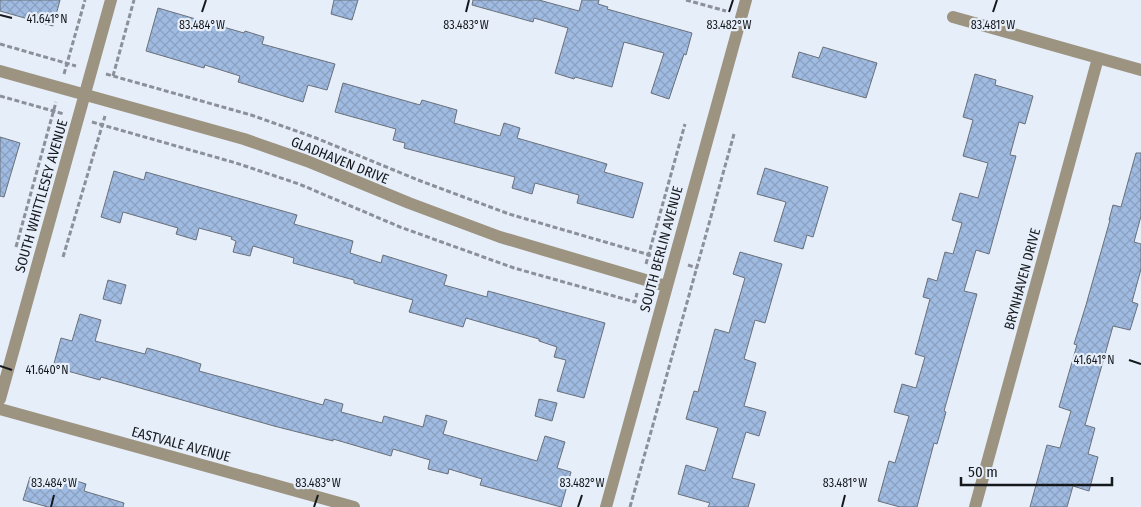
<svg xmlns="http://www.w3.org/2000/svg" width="1141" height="507" viewBox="0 0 1141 507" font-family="'Fira Sans Condensed',sans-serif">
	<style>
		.building { fill: url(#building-cross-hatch); stroke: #69707a }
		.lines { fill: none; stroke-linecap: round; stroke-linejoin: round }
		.path { stroke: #8b9099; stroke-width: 3; stroke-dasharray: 5 2.5; stroke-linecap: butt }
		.minor { stroke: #9c9481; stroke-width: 12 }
		.ticks { fill: none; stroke: #15181c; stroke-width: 2 }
		.labels { text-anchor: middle; stroke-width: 4.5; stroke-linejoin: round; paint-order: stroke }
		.street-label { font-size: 14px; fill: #15181c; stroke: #e6eefa }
		.ticks-label { font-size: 12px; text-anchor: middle; fill: #15181c; stroke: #e6eefa; stroke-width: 4.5; stroke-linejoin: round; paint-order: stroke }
	</style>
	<defs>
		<pattern id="building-cross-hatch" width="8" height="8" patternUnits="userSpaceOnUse" patternTransform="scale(1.25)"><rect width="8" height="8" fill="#a0bbe1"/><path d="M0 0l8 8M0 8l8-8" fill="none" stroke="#89a0c0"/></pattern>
	</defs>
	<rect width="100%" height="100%" fill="#e6eefa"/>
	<path class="building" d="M0 0H60L53 26 0 11Z
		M334 0H358L352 20 331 14Z
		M473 0H539L579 11 582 0H599L598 4 608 7 607 9 692 33 686 55 684 54 669 99 651 93 664 53 624 42 612 87 575 77 574 79 555 73 568 28 534 18 533 22 472 5Z
		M158 8 244 33 245 31 264 37 262 44 335 64 327 90 308 85 303 102 238 82 240 76 205 65 204 68 146 51Z
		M823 47 877 63 866 98 792 77 799 52 819 58Z
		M975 74 996 80 995 85 1033 96 1025 124 1019 122 1010 155 1016 156 989 254 976 250 964 291 977 294 944 411 946 412 937 444 934 443 917 507H900L878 501 889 461 895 463 909 416 894 412 902 384 916 388 925 357 915 354 930 299 923 297 928 278 937 281 945 252 953 254 962 223 952 220 960 193 978 198 988 163 963 156 973 120 963 117Z
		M343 83 420 105 422 100 457 110 454 123 500 136 504 123 520 128 517 138 607 164 604 172 643 183 633 218 577 203 579 195 535 183 532 194 512 188 515 177 404 148 405 143 393 140 396 129 335 112Z
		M0 137 20 143 4 197 0 196Z
		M1136 153H1141V216L1134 242 1141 244V269L1132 302 1138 304 1130 330 1113 326 1085 425 1095 428 1088 454 1098 457 1089 491 1073 486 1067 507H1030L1047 445 1060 448 1071 411 1059 407 1077 345 1074 344 1086 305 1110 220H1109L1113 205 1121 207Z
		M765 168 828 187 813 237 807 235 803 249 774 241 786 202 757 194Z
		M114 171 144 180 146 172 297 215 294 224 353 241 350 253 381 263 383 255 447 275 444 285 487 297 488 291 605 323 584 398 557 391 566 360 554 357 557 347 539 341V339L466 318 463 327 409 312 413 300 354 283V280L293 263 294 258 253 246 250 256 233 252 236 241 231 239 232 237 199 228 196 240 176 234 178 228 123 212 120 223 101 217Z
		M740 252 782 264 765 323 755 320 744 359 756 363 744 406 766 412 759 436 746 432 732 478 755 484 748 507H708L710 503 678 494 686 465 705 471 718 428 686 419 694 391 698 392 715 329 729 333 745 278 733 274Z
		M108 280 126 285 121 304 103 299Z
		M80 314 101 320 95 341 145 354 147 348 179 357 201 364 199 371 323 405 325 399 343 404 341 412 382 423 384 416 423 427 426 415 447 421 443 434 537 461 545 436 565 442 557 468 571 472 561 507 480 485 482 479 449 469 448 474 428 469 430 460 393 449 391 456 333 439V441L274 426 101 377 100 380 53 367 61 338 72 341Z
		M539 399 557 403 552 421 535 416Z
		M30 477 61 486 64 477 86 484 84 491 124 503 123 507H48L23 500Z"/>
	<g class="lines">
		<path class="path" d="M686 0 726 11
			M0 44 76 66
			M64 74 85 0
			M106 74 251 115 316 138 418 180 509 214 660 258
			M113 76 134 0
			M0 96 64 114
			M92 122 236 163 299 184 400 227 514 268 635 302 637 293
			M16 247 56 102
			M63 257 105 116
			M646 264 685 124
			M688 265 697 268
			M630 507 734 134"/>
		<path class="minor" d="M953 17 1141 70
			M0 71 244 139 307 161 409 203 500 237 666 286
			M0 399 111 0
			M0 409 354 507
			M606 507 746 0
			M975 507 1098 58"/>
	</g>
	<path class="ticks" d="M202 12 206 0M466 12 469 0M729 12 733 0M993 12 997 0M0 15 12 18M1129 360 1141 364M0 366 12 370M51 507 54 495M314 507 318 495M578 507 582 495M842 507 845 495"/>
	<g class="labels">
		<g class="street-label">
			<text transform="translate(340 160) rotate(22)" y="5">GLADHAVEN DRIVE</text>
			<text transform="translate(41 196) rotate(-74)" y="5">SOUTH WHITTLESEY AVENUE</text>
			<text transform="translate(661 249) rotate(-75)" y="5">SOUTH BERLIN AVENUE</text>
			<text transform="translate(1022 279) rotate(-75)" y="5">BRYNHAVEN DRIVE</text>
			<text transform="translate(181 444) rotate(15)" y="5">EASTVALE AVENUE</text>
		</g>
	</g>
	<g class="ticks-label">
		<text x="47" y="23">41.641°N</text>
		<text x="202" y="29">83.484°W</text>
		<text x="466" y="29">83.483°W</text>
		<text x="729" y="29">83.482°W</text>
		<text x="993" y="29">83.481°W</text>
		<text x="1094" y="364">41.641°N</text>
		<text x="47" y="374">41.640°N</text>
		<text x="54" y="487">83.484°W</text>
		<text x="318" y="487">83.483°W</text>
		<text x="582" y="487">83.482°W</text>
		<text x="845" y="487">83.481°W</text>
	</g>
	<path d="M961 477v8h151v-8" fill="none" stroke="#15181c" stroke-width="2.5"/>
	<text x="968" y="477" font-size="15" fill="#15181c" stroke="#e6eefa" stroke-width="4" paint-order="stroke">50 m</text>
</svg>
